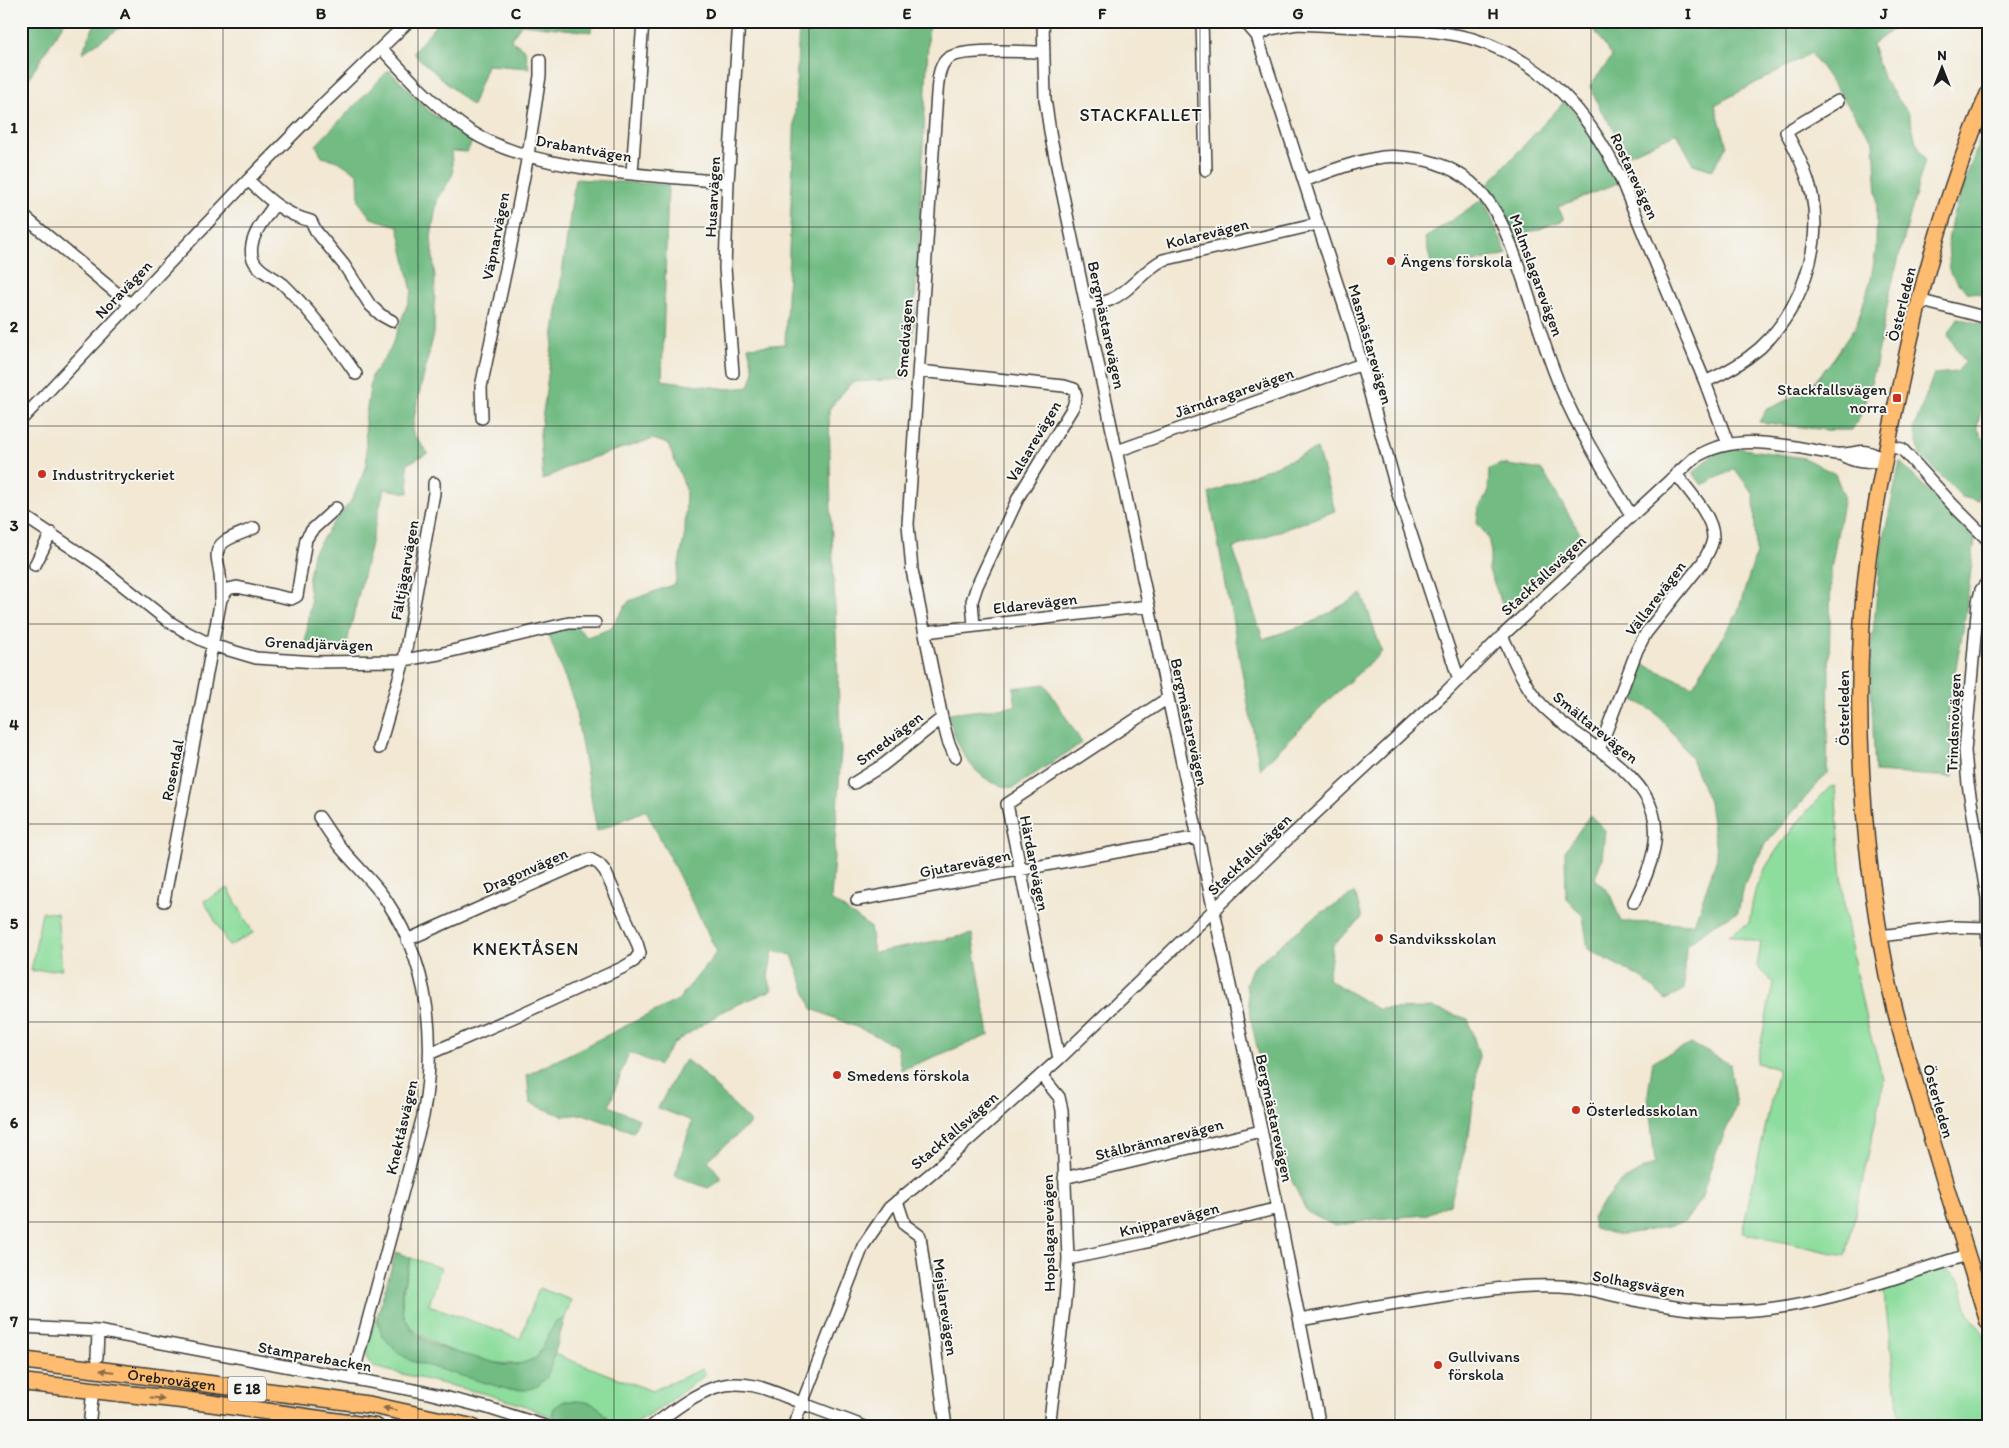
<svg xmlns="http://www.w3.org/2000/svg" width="2009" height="1448" viewBox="0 0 2009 1448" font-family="Itim,sans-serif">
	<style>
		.green { fill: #8ddd9d; stroke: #547c5c }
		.forest { fill: #72bc84; stroke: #476c50 }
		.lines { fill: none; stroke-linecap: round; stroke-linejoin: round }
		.minor-casing { stroke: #3c3b37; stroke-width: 14 }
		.major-casing { stroke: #3c3b37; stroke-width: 18 }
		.highway-casing { stroke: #3c3b37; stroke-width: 19 }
		.minor { stroke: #fff; stroke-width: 11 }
		.major { stroke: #fdbc6f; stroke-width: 15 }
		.highway { stroke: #fdbc6f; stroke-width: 16 }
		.oneway { fill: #8c6c46 }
		.grid { fill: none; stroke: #1c1c1c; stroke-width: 1; stroke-opacity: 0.55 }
		.poi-dot { fill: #c8321e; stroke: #f6f6f2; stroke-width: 2 }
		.labels { text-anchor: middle; stroke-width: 4; stroke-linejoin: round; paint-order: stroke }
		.shield { fill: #f6f6f2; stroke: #5d5d5c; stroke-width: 1 }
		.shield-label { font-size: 15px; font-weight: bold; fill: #1c1c1c }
		.street-label { font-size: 16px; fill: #1c1c1c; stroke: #f6f6f2 }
		.poi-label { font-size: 16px; fill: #1c1c1c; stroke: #f6f6f2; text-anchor: start }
		.neighbourhood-label { font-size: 18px; letter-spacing: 1px; fill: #1c1c1c; stroke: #f6f6f2 }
		.neatline { fill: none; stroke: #1c1c1c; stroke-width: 2 }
		.grid-label { font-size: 16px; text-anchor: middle; font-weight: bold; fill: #1c1c1c }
	</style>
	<rect width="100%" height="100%" fill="#f6f6f2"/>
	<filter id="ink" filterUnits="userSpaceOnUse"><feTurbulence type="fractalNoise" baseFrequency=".02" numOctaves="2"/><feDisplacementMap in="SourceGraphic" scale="10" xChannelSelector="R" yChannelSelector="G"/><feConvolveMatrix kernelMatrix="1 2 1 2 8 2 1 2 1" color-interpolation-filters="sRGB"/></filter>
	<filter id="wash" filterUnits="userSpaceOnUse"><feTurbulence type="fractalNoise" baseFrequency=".0096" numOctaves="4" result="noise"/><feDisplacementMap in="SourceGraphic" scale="20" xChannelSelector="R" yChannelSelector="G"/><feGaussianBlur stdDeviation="1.12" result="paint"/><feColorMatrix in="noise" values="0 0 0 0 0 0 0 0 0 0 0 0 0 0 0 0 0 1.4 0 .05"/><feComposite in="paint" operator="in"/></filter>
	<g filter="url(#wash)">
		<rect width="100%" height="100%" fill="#f2e8d3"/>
		<path class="green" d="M1835 786 1844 905 1856 973 1866 1020 1883 1078 1882 1092 1846 1256 1742 1233 1778 1069 1757 1063 1773 983 1757 967 1761 943 1729 935 1749 923C1751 911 1753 897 1757 885 1770 853 1805 812 1830 787Z
			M228 888 253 933 229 946 204 901Z
			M42 912 57 913 62 969 31 971Z
			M411 1258 441 1268 429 1305 520 1339 539 1288 571 1300 564 1321 561 1319C556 1326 542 1354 537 1358 511 1377 418 1347 405 1318 398 1300 406 1276 411 1258Z
			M1938 1269C1965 1273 1961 1289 1968 1312 1971 1320 1980 1326 1983 1334 1993 1355 1988 1403 1988 1427H1901L1883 1286Z
			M377 1317 378 1325 507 1389 551 1366 554 1354 652 1391 702 1369 705 1372 704 1376C675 1395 646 1427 609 1427L606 1415 554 1408 552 1417 523 1405 486 1394 373 1367C359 1354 372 1332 377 1317Z"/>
		<path class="forest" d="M21 21H65L21 91Z
			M96 21H130L82 53Z
			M439 21H592L591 32 521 24 511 40 525 50 529 68 487 65 472 106 413 53Z
			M799 21H929L919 237 912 352 908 379 852 382 829 409 831 515 841 751 831 900 870 927 874 953 972 934 989 1035 901 1070 897 1047 871 1033 812 1009 792 955 773 951 768 977 772 990 725 1010 674 1043 659 1065 629 1052 609 1106 639 1119 633 1132 583 1114 563 1116 530 1103 527 1075 678 1000 717 952 646 810 597 831 574 702 548 633 576 626 587 637 610 629 629 601 675 584 685 533 686 489 668 444 653 439 575 463 543 480 540 434 575 179 668 185 662 380 728 389 749 387 754 371 748 347 785 344Z
			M1585 21H1922L1920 25 1894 28 1872 45 1884 80 1909 114 1916 142 1925 159 1890 291 1876 364 1864 409 1852 430H1827L1759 422 1766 410 1791 398 1817 379 1834 358 1857 324 1871 279 1876 249 1877 196 1874 142 1811 53 1715 105 1727 146 1712 170 1693 164 1677 133 1630 154 1600 109 1590 86 1612 57 1592 26Z
			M389 70 431 113 473 140 467 152 451 151 453 174 437 201 431 237 435 278 434 333 416 407 412 432 428 453 407 464 409 493 384 489 345 651 305 645 311 602 308 583 313 553 333 523 351 501 367 465 365 421 372 375 390 350 412 292 398 226 371 218 359 202 358 174 338 161 322 157 316 145Z
			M1565 101 1590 131 1618 183 1558 207 1564 220 1515 238 1505 213 1487 185Z
			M1988 117V295L1967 292 1950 273 1948 242 1952 218Z
			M1483 199 1507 254 1433 272 1425 238Z
			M1958 318 1988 326V398L1983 401 1977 428 1986 442 1985 462 1978 501 1962 497 1920 455 1914 428 1934 374 1957 372 1965 362 1948 335Z
			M1723 446 1804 458 1835 474 1844 496 1831 569 1827 773 1765 844 1745 882 1738 912 1710 927 1686 946 1684 990 1666 1000 1643 979 1588 949 1583 916 1566 898 1565 851 1590 815 1605 830 1602 858 1595 878 1610 894 1621 922 1694 924 1717 858 1709 802 1691 758 1674 734 1652 710 1627 696 1642 664 1693 686 1737 614 1756 554 1754 495 1735 469 1702 485 1693 473Z
			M1317 449 1335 511 1233 548 1263 639 1311 623 1362 594 1382 652 1334 695 1260 769 1209 493Z
			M1900 462 1975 538 1964 625 1948 709 1953 777 1875 772 1870 664 1881 551Z
			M1501 464 1542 470 1584 540 1506 614 1488 568 1491 553 1488 537 1477 523 1479 507 1488 493 1489 469Z
			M1045 684 1082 743 1013 788C974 784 957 749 948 714L1016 706 1013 688Z
			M1355 893 1362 918 1333 945 1328 979 1377 1009 1433 1008 1468 1019 1479 1055 1469 1135 1450 1204 1425 1215 1375 1219 1335 1226 1307 1212 1291 1179 1268 1094 1252 1025 1246 984 1252 968 1316 916Z
			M1692 1044 1730 1064 1736 1107 1714 1158 1701 1199 1685 1222 1651 1230 1618 1235 1594 1228 1592 1217 1619 1183 1655 1163 1648 1094 1653 1061Z
			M686 1060 699 1070 751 1123 708 1160 722 1179 708 1188 675 1176 692 1121 658 1108 680 1066Z
			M396 1252 411 1258C406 1276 397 1300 405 1318 417 1346 456 1352 481 1359 490 1361 499 1365 508 1365 519 1365 527 1362 537 1357L556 1321 561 1319 564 1321 551 1366 546 1378 538 1386 526 1390 507 1389 411 1361 396 1351 382 1335 377 1317Z
			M564 1401C588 1401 602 1401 609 1427H588L552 1417 554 1408Z"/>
	</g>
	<g filter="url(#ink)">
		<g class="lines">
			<g class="minor-casing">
				<path id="minor" d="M1043 21 1045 99 1051 138 1168 698 1278 1208 1320 1427
					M1202 21 1206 170
					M1244 21 1257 36 1353 333 1398 494 1459 680
					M1257 36 1270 29 1297 24 1420 30C1437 32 1456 34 1473 39 1544 61 1588 112 1620 177L1705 382 1728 444
					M381 48C409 78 436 108 470 131 536 173 651 175 728 182
					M632 173 643 21
					M248 180C267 198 285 215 311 221L316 231 344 265 370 305 381 315 392 321
					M1304 181C1330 171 1356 161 1383 157 1397 155 1411 158 1425 160 1489 175 1505 226 1524 282 1534 312 1543 342 1554 371 1573 423 1603 468 1631 515
					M275 204C265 218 248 238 252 256 255 270 273 276 283 284 311 311 334 342 356 374
					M21 214 131 305
					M1918 300 1988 318
					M1086 305C1094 304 1103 303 1110 300 1131 291 1143 270 1163 260L1318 224
					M919 371 1064 386 1074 389 1076 396 1073 407 1019 496 977 586 972 601 974 626
					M733 373 725 268 728 182 739 21
					M1705 382C1725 373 1743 363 1760 348 1800 311 1823 249 1812 195 1807 172 1797 152 1786 132L1838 101
					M482 418 481 387 509 255 528 155 540 76V60
					M21 420 248 180 324 103 409 21
					M1887 446 1902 449 1952 504 1988 540
					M1117 451 1362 364
					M1840 454C1855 463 1867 464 1884 460
					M21 514 96 564 168 621 188 633 212 645 256 658 316 662 398 661 439 654 569 623H595
					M35 565 51 533
					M1988 581 1981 590 1978 602 1965 751 1968 784 1987 898 1988 980
					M221 599 228 589 237 587 291 599 297 596 306 539 312 530 336 508
					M925 632 1149 606
					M1502 636C1514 659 1524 687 1542 705 1556 720 1573 731 1590 743 1658 792 1674 823 1634 902
					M379 748 404 660 434 493V483
					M1599 750 1637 650 1646 633 1703 562C1707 554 1713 546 1713 537 1713 516 1688 490 1676 474
					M955 757 948 741 942 718 912 570 908 524 937 93C938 83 938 68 946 60 957 47 1025 52 1044 52
					M854 783 883 765 942 718
					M319 817C326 827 333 839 341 848 356 866 373 881 386 900 430 966 437 1040 423 1116L352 1379
					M857 900 1198 837
					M164 901 221 599C221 591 221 584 220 575 219 563 212 551 224 542 232 536 244 533 254 528
					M1880 936 1953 927 1988 928
					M407 940 590 859 599 864 605 871 637 943 640 953 634 961 624 967 521 1014 431 1053
					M1059 1059 1007 804 1168 698
					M1041 1075 1059 1097 1062 1110 1068 1259 1065 1301 1049 1427
					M1064 1178 1261 1131
					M897 1201 905 1225 920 1236 946 1427
					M1068 1259 1143 1243 1278 1208
					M1300 1320C1347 1311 1394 1303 1441 1296 1484 1290 1529 1283 1573 1287 1595 1290 1617 1296 1639 1301 1672 1307 1707 1313 1741 1311 1817 1308 1895 1277 1967 1255
					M21 1327 98 1331 424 1392 488 1408 548 1427
					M97 1357 98 1331
					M89 1427 92 1399
					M651 1427C671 1412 692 1395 716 1387 748 1377 775 1393 804 1404 824 1412 845 1419 865 1427
					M793 1427 863 1246 889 1208 934 1171 1059 1059 1276 850 1446 692 1502 636 1694 458C1738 430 1788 447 1836 454 1858 456 1861 444 1884 460"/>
			</g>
			<g class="major-casing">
				<path id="major" d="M1988 94C1949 184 1923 277 1903 372 1885 455 1867 538 1862 622 1855 741 1864 859 1887 975 1897 1023 1911 1070 1925 1116 1945 1185 1967 1254 1988 1322"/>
			</g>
			<g class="highway-casing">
				<g id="highway">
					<path id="s1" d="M21 1360 328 1399 371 1405 472 1427"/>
					<path d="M21 1382 208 1403 376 1427"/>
				</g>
			</g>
			<use href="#minor" class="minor"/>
			<use href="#major" class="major"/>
			<use href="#highway" class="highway"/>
		</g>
		<defs><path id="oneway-solid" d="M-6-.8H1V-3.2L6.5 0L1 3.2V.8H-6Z" transform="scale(1.25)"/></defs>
		<g class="oneway">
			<use href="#oneway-solid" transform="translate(107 1371) rotate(-173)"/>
			<use href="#oneway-solid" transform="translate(157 1398) rotate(6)"/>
			<use href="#oneway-solid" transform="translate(390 1409) rotate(-169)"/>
		</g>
	</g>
	<path class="grid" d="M223 21V1427M418 21V1427M614 21V1427M809 21V1427M1004 21V1427M1200 21V1427M1395 21V1427M1591 21V1427M1786 21V1427M21 227H1988M21 426H1988M21 624H1988M21 824H1988M21 1022H1988M21 1222H1988"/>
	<g class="poi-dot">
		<circle cx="1391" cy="261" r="5"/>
		<rect x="1892" y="393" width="10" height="10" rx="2.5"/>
		<circle cx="42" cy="474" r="5"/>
		<circle cx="1379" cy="938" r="5"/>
		<circle cx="837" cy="1075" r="5"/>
		<circle cx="1576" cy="1110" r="5"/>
		<circle cx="1438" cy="1365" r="5"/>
	</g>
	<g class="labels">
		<rect class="shield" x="228" y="1376.5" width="38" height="25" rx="4"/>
		<g class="shield-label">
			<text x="247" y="1394">E 18</text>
		</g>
		<g class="street-label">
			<text transform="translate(584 148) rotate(10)" y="6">Drabantvägen</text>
			<text transform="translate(1635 176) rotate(65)" y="6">Rostarevägen</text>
			<text transform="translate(712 197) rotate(-87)" y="6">Husarvägen</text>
			<text transform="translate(1207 233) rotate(-14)" y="6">Kolarevägen</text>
			<text transform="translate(495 236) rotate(-79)" y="6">Väpnarvägen</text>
			<text transform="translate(1537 275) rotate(70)" y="6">Malmslagarevägen</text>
			<text transform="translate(123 289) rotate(-46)" y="6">Noravägen</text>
			<text transform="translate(1901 304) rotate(-76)" y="6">Österleden</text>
			<text transform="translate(1107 325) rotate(78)" y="6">Bergmästarevägen</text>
			<text transform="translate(904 338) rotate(-86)" y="6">Smedvägen</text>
			<text transform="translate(1371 344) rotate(74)" y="6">Masmästarevägen</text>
			<text transform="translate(1234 392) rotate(-19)" y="6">Järndragarevägen</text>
			<text transform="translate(1033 441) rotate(-59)" y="6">Valsarevägen</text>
			<text transform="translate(404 570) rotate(-80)" y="6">Fältjägarvägen</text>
			<text transform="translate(1543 575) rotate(-43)" y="6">Stackfallsvägen</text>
			<text transform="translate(1655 598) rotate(-53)" y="6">Vällarevägen</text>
			<text transform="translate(1035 603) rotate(-7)" y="6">Eldarevägen</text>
			<text transform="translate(319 643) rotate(2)" y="6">Grenadjärvägen</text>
			<text transform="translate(1843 708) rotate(-90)" y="6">Österleden</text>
			<text transform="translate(1190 722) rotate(78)" y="6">Bergmästarevägen</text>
			<text transform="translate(1953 723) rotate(-88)" y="6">Trindsnövägen</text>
			<text transform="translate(1596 727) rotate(39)" y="6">Smältarevägen</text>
			<text transform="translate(889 738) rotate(-37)" y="6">Smedvägen</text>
			<text transform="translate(172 770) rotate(-79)" y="6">Rosendal</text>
			<text transform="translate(1249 854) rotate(-44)" y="6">Stackfallsvägen</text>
			<text transform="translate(965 863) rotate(-11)" y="6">Gjutarevägen</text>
			<text transform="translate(1035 863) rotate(79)" y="6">Härdarevägen</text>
			<text transform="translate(525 870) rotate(-24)" y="6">Dragonvägen</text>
			<text transform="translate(1939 1101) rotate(74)" y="6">Österleden</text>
			<text transform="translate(1275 1118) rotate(78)" y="6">Bergmästarevägen</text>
			<text transform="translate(401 1127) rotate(-77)" y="6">Knektåsvägen</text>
			<text transform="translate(954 1130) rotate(-41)" y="6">Stackfallsvägen</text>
			<text transform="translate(1159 1139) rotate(-14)" y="6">Stålbrännarevägen</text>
			<text transform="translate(1169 1219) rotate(-14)" y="6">Knipparevägen</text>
			<text transform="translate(1048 1233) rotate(-91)" y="6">Hopslagarevägen</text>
			<text transform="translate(1639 1283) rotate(10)" y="6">Solhagsvägen</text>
			<text transform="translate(946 1307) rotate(82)" y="6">Mejslarevägen</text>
			<text transform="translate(315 1356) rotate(10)" y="6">Stamparebacken</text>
			<text dy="6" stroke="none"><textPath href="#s1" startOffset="152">Örebrovägen</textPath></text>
		</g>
		<g class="poi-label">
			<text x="1401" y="267">Ängens förskola</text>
			<text x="1887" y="395" text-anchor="end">Stackfallsvägen<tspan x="1887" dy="18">norra</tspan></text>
			<text x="52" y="480">Industritryckeriet</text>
			<text x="1389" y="944">Sandviksskolan</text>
			<text x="847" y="1081">Smedens förskola</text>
			<text x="1586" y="1116">Österledsskolan</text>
			<text x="1448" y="1362">Gullvivans<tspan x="1448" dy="18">förskola</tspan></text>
		</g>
		<g class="neighbourhood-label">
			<text x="1141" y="121">STACKFALLET</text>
			<text x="526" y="955">KNEKTÅSEN</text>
		</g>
	</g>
	<rect width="2009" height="1448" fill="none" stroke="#f6f6f2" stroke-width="55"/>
	<g transform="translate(1942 68)" stroke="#f6f6f2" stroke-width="4" paint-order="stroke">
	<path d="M0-4L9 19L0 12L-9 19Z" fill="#1c1c1c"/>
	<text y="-8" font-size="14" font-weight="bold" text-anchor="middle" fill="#1c1c1c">N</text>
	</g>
	<rect x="28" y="28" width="1954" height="1392" class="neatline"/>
	<g class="grid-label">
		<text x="125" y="19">A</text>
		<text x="321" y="19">B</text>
		<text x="516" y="19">C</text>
		<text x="711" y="19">D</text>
		<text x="907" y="19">E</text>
		<text x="1102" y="19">F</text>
		<text x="1298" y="19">G</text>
		<text x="1493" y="19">H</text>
		<text x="1688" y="19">I</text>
		<text x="1884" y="19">J</text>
		<text x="14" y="133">1</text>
		<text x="14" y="332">2</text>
		<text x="14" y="531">3</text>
		<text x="14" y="730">4</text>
		<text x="14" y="929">5</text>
		<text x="14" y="1128">6</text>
		<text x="14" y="1327">7</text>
	</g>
</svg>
